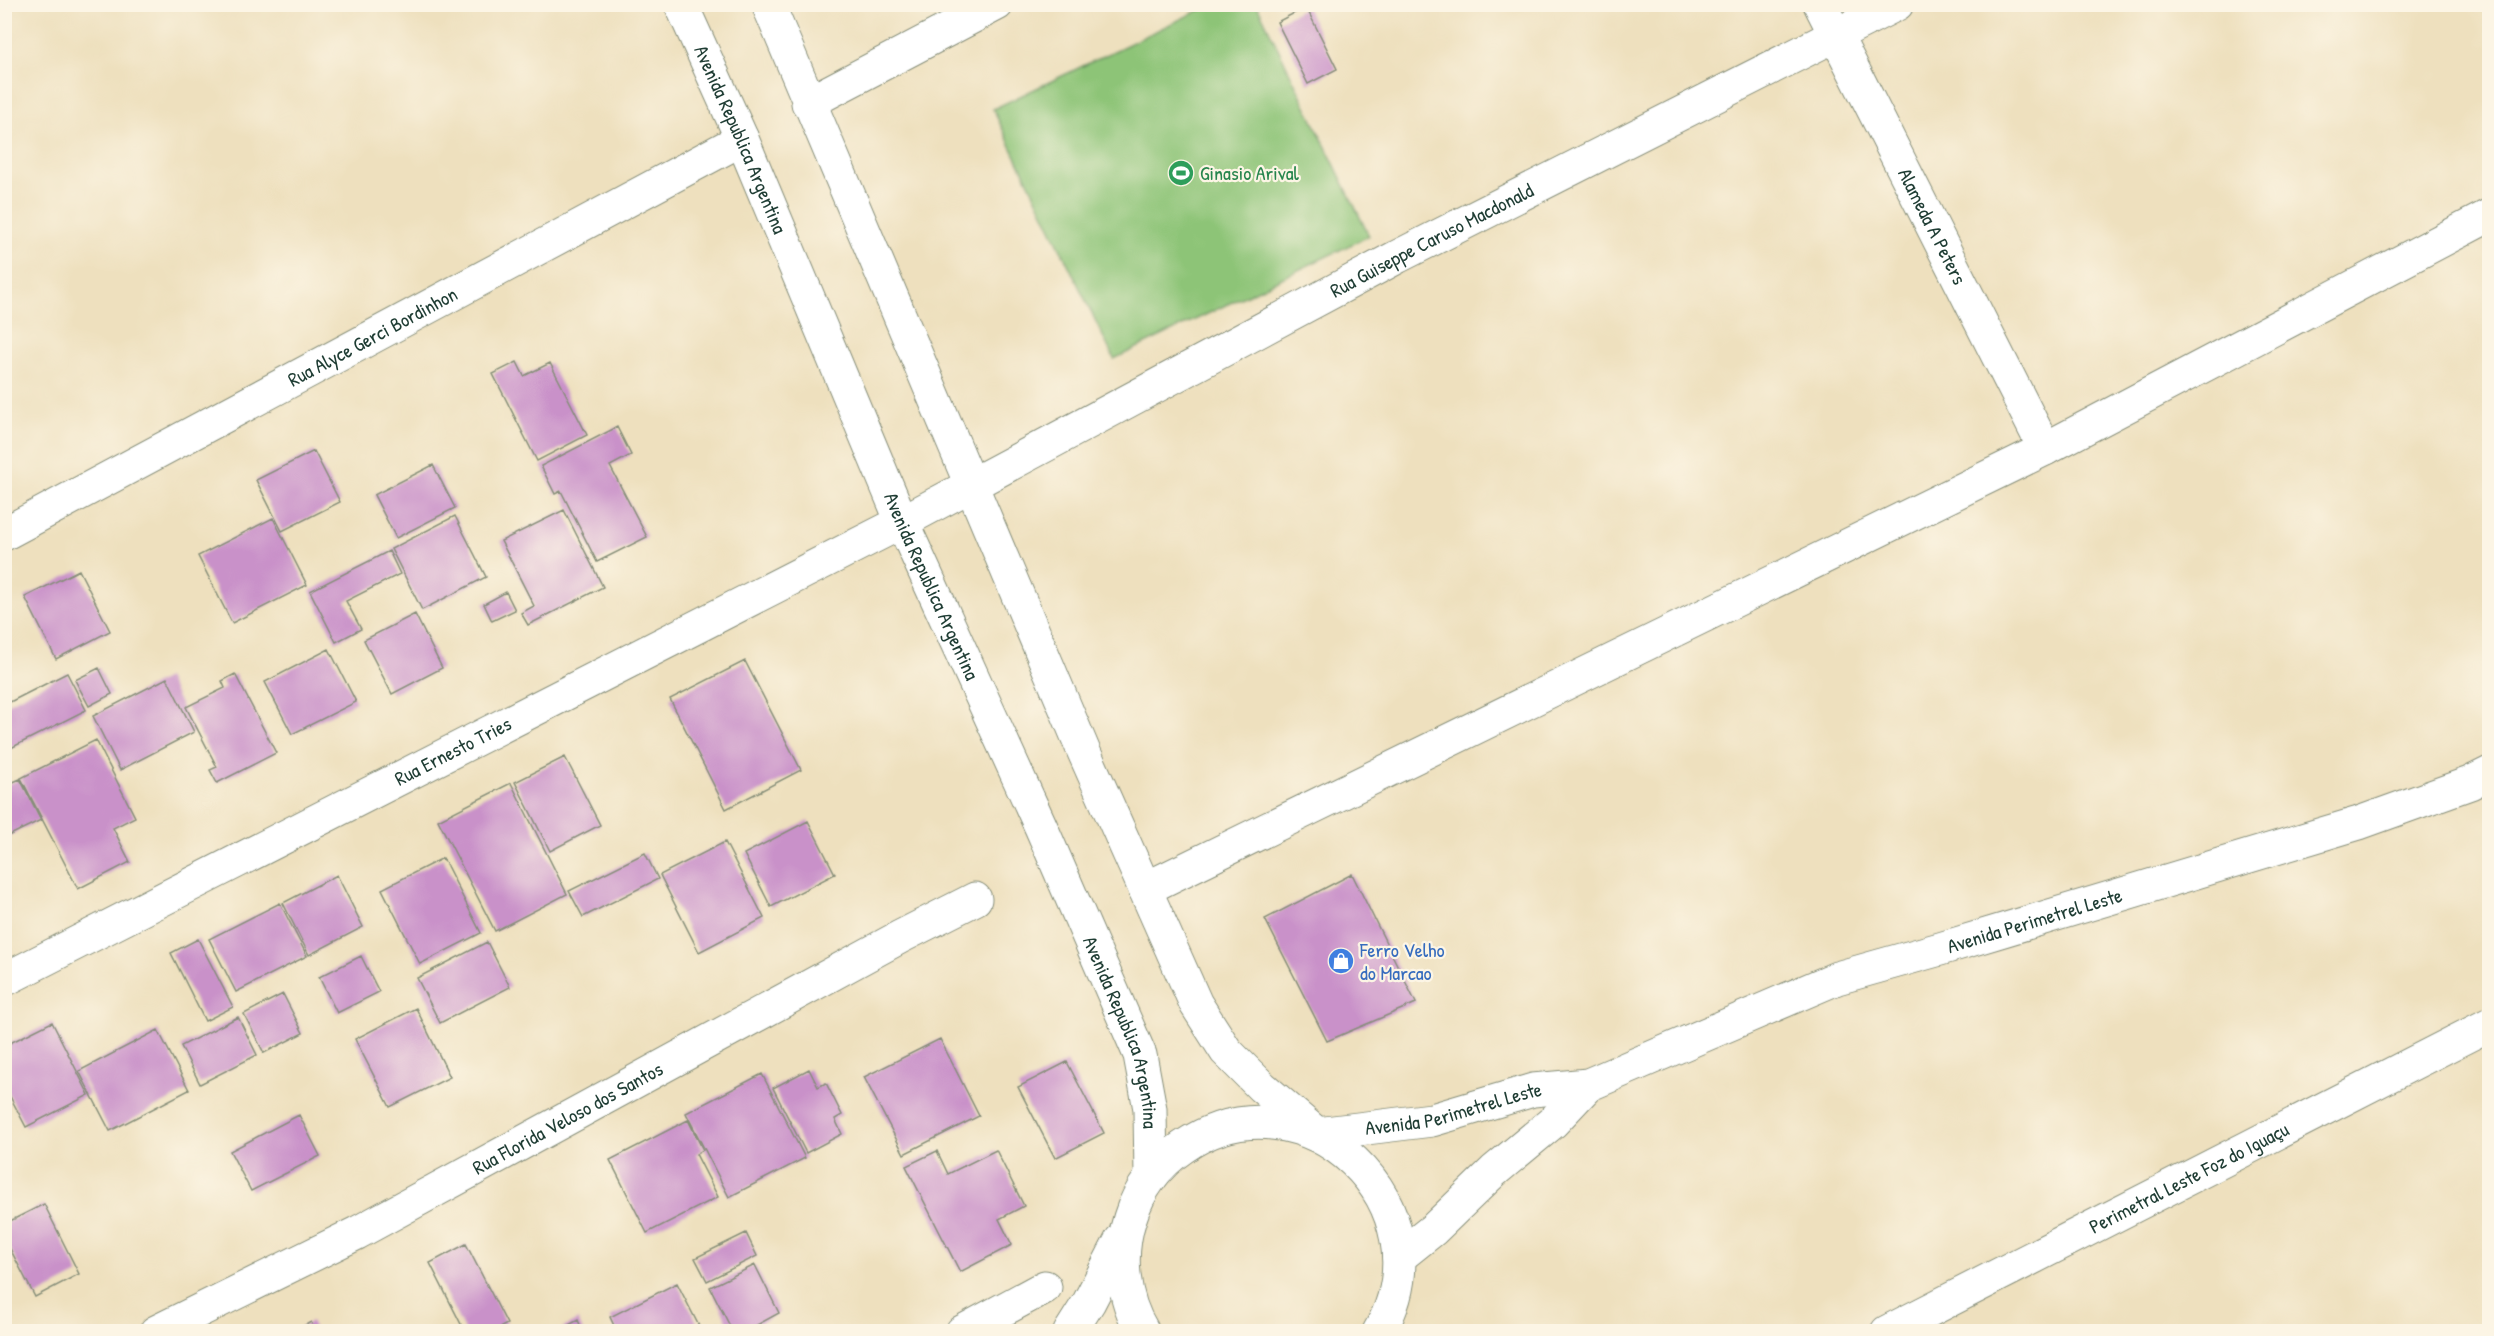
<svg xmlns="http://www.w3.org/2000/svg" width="2494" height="1336" viewBox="0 0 2494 1336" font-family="'Patrick Hand',sans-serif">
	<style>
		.green { fill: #8dc477; stroke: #568056; stroke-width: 1.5 }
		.building { fill: #c991c9 }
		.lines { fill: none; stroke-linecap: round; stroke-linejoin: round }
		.street-casing { stroke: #868e79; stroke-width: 35 }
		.secondary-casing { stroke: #868e79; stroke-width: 35 }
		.highway-casing { stroke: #868e79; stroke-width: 35 }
		.street { stroke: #fff; stroke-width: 33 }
		.secondary { stroke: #fff; stroke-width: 33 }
		.highway { stroke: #fff; stroke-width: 33 }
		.labels { text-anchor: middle; stroke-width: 4.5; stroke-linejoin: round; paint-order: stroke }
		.street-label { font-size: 20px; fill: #1f3d34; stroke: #fcf5e5 }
		.leisure-label { font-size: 20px; fill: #27864d; stroke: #fcf5e5; text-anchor: start }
		.shop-label { font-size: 20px; fill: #366cbe; stroke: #fcf5e5; text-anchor: start }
	</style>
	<rect width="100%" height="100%" fill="#fcf5e5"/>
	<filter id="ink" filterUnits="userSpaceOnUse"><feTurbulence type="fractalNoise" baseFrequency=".0167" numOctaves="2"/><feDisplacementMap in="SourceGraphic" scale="12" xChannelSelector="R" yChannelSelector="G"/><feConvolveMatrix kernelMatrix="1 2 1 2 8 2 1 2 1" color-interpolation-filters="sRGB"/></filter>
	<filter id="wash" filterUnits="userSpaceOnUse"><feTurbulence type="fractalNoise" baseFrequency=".008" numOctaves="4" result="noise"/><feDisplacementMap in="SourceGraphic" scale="24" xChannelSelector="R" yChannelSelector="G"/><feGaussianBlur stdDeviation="1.35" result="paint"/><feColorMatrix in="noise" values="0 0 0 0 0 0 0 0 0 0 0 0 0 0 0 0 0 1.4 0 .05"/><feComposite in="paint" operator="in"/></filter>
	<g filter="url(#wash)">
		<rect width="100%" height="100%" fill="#eee0be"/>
		<path class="green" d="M1210 5H1257L1369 236 1114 359 993 109Z"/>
		<g id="blocks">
			<path class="building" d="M1306 7 1337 69 1308 84 1277 22Z
				M517 362 524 376 550 363 587 435 537 461 493 374Z
				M617 427 631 455 610 466 647 537 597 562 561 491 555 494 541 466Z
				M314 451 340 502 282 531 256 480Z
				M433 465 455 508 396 538 374 495Z
				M564 510 603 587 528 625 521 613 534 606 501 541Z
				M455 516 486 577 422 610 391 549Z
				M273 518 307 585 232 623 198 556Z
				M389 551 400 574 346 601 361 629 336 642 310 591Z
				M79 570 110 631 56 659 25 597Z
				M506 592 515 610 492 621 484 604Z
				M415 614 442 668 392 694 364 640Z
				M329 649 356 702 292 734 265 682Z
				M745 661 801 770 726 809 670 699Z
				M99 668 112 694 89 706 75 680Z
				M67 673 86 710 9 749 4 740V705Z
				M235 674 276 753 217 783 210 770 217 767 186 707 225 688 222 681Z
				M167 678 194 732 120 770 93 716Z
				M96 740 135 817 113 828 130 862 78 889 21 778Z
				M565 757 600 825 550 851 515 782Z
				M20 779 41 820 4 838V786Z
				M511 783 567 894 495 931 438 820Z
				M808 821 835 874 771 907 744 854Z
				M725 842 764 918 699 952 660 875Z
				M645 853 658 879 583 917 569 891Z
				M443 858 481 933 420 964 382 889Z
				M1352 874 1416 1003 1327 1041 1265 919Z
				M337 875 363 927 309 955 283 903Z
				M280 903 307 956 236 992 209 939Z
				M198 939 233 1007 205 1021 171 953Z
				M487 942 510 987 440 1023 417 978Z
				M361 956 379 992 337 1013 319 977Z
				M283 994 303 1033 264 1053 244 1014Z
				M416 1008 450 1077 390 1107 355 1039Z
				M238 1017 257 1055 200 1084 181 1046Z
				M52 1022 89 1095 26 1127 4 1085V1046Z
				M158 1030 189 1090 110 1131 79 1071Z
				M940 1039 979 1116 904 1154 864 1077Z
				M1067 1062 1104 1133 1055 1158 1018 1087Z
				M809 1069 818 1087 826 1083 842 1115 835 1119 842 1134 806 1153 773 1088Z
				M762 1074 805 1158 729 1197 686 1113Z
				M299 1115 320 1156 251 1191 230 1151Z
				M688 1120 703 1150 696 1154 718 1197 647 1233 610 1160Z
				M996 1150 1024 1206 999 1219 1012 1245 960 1272 906 1166 937 1151 948 1174Z
				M44 1204 79 1274 35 1297 4 1237V1224Z
				M746 1233 757 1256 707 1281 695 1258Z
				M466 1244 507 1324 492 1332H465L430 1263Z
				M755 1265 779 1313 744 1332H733L710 1287Z
				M677 1283 702 1332H617L610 1317Z
				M578 1320 583 1332H556Z
				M311 1322 316 1332H292Z"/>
		</g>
	</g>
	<g filter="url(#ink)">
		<use href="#blocks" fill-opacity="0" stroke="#868e79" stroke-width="1.5"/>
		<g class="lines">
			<g class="street-casing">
				<g id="street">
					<path id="s1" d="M1820 4 2045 449"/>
					<path d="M808 103 997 4"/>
					<path id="s2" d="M4 534 742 139"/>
					<path d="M1145 889 2045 449 2490 215"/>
					<path id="s3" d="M4 980 902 522 1397 257 1897 4"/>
					<path id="s4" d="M156 1332 357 1233 900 937 975 899"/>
					<path d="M962 1332 1045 1287"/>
				</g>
			</g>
			<g class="secondary-casing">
				<g id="secondary">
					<path id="s5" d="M681 4 742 139 902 522 1041 827 1140 1055 1150 1109 1151 1177"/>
					<path id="s6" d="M768 4 1084 752 1196 1004 1226 1051 1262 1087 1317 1134 1432 1120 1533 1090 1588 1085 1837 978 1940 949 2359 823 2470 783 2490 773"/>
					<path d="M1399 1257 1434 1229 1494 1171 1553 1122 1588 1085"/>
					<path d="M1070 1332 1089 1302 1121 1240"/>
					<path d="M1143 1332C1122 1298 1118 1255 1130 1218 1139 1189 1158 1164 1183 1147 1304 1064 1453 1207 1379 1332"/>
				</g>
			</g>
			<g class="highway-casing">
				<g id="highway">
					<path id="s7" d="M1887 1332 2490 1024"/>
				</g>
			</g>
			<use href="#street" class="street"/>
			<use href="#secondary" class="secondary"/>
			<use href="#highway" class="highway"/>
		</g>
	</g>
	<defs>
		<g id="stadium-disc" transform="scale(1.35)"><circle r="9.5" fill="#2e9e5b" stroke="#fcf5e5"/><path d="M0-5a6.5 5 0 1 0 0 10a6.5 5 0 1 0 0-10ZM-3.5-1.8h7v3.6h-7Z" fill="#fff"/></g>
		<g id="shop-disc" transform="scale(1.35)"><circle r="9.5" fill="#3f7fe0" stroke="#fcf5e5"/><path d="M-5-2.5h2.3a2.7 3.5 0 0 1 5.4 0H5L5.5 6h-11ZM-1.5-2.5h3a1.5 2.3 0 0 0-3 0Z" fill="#fff"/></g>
	</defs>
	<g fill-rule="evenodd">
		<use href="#stadium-disc" x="1181" y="173"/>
		<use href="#shop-disc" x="1341" y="961"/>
	</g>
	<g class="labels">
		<g class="street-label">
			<text dy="7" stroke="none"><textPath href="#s5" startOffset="148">Avenida Republica Argentina</textPath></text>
			<text dy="7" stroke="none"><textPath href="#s1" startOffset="249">Alameda A Peters</textPath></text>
			<text dy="7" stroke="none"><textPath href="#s3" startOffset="1608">Rua Guiseppe Caruso Macdonald</textPath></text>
			<text dy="7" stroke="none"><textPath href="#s2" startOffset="418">Rua Alyce Gerci Bordinhon</textPath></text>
			<text dy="7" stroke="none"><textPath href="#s5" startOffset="634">Avenida Republica Argentina</textPath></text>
			<text dy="7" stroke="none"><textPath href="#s3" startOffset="504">Rua Ernesto Tries</textPath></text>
			<text dy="7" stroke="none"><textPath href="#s6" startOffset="2020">Avenida Perimetrel Leste</textPath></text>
			<text dy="7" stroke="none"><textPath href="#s5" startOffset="1120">Avenida Republica Argentina</textPath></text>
			<text dy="7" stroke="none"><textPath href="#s6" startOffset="1406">Avenida Perimetrel Leste</textPath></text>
			<text dy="7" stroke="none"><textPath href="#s4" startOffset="464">Rua Florida Veloso dos Santos</textPath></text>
			<text dy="7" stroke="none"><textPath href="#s7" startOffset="339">Perimetral Leste Foz do Iguaçu</textPath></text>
		</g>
		<g class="leisure-label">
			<text x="1200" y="180">Ginasio Arival</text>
		</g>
		<g class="shop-label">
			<text x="1360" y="957">Ferro Velho<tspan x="1360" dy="23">do Marcao</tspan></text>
		</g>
	</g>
	<rect width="2494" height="1336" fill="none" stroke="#fcf5e5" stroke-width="24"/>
</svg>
